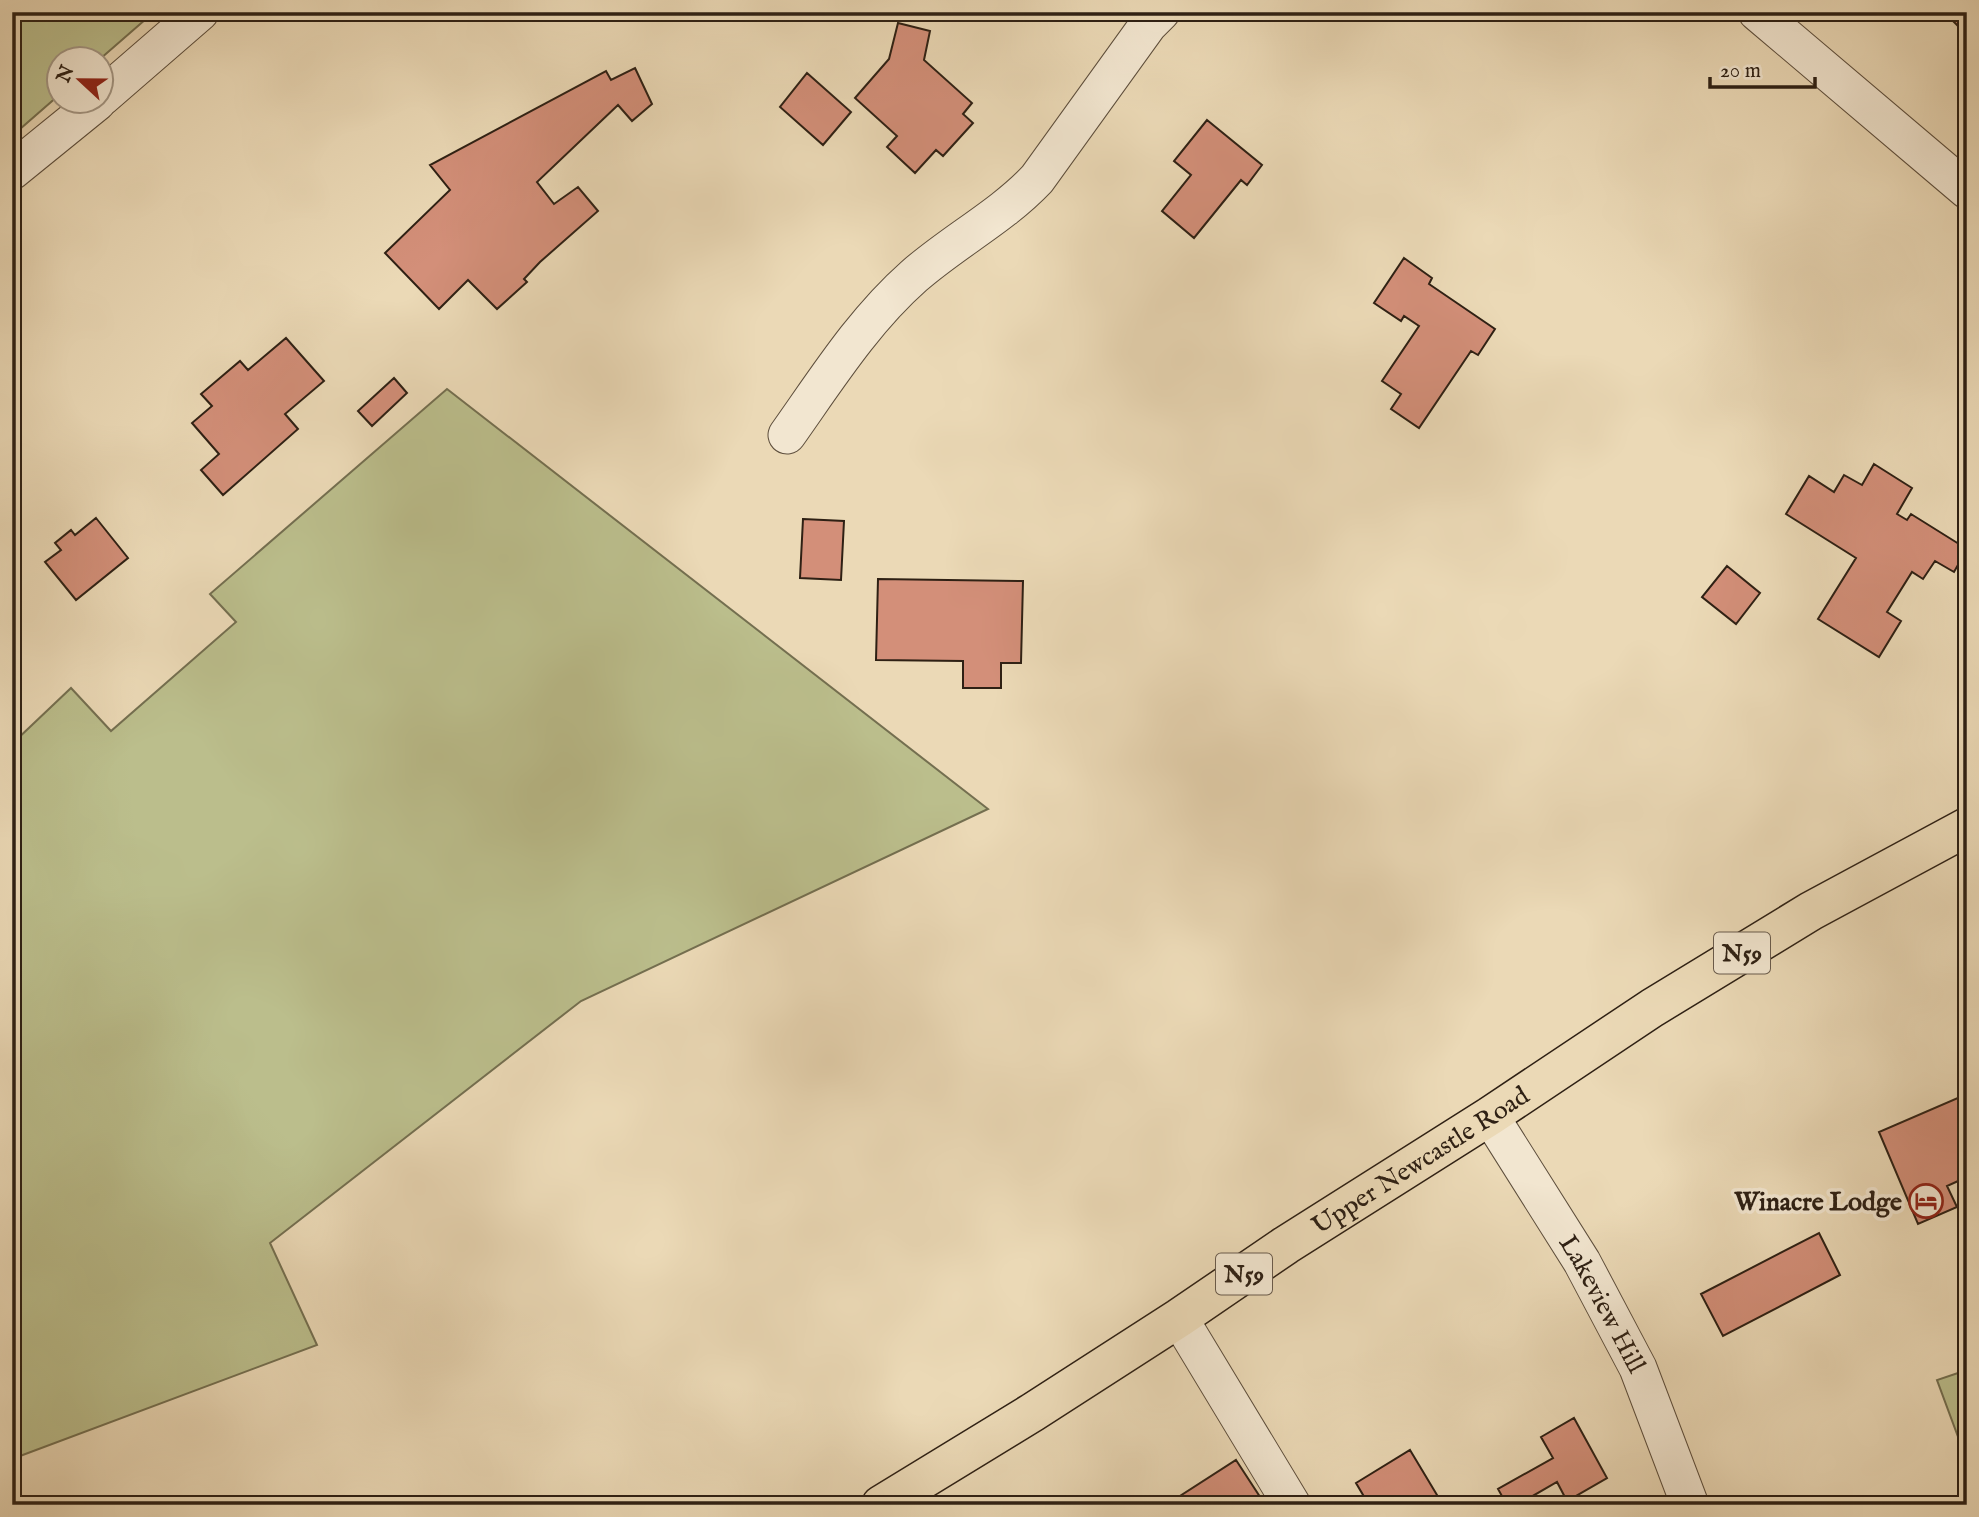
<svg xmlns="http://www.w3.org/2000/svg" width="1979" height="1517" viewBox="0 0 1979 1517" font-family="'IM FELL English',serif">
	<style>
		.green { fill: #bbbe8c; stroke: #746f50; stroke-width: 2 }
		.building { fill: #d38f79; stroke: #2e2014; stroke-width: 2 }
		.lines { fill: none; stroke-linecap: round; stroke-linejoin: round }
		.minor-casing { stroke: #5d4e3c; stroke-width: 39 }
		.major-casing { stroke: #2e2014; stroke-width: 41 }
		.minor { stroke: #f2e6d0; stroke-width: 37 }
		.major { stroke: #ebd9b6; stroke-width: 38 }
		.labels { text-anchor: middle; stroke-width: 7; stroke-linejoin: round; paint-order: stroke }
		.shield { fill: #f2e6d0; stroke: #695b4c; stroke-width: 2 }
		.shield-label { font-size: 24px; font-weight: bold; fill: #2e2014 }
		.street-label { font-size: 26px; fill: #2e2014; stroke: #f2e6d0 }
		.poi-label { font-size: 26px; font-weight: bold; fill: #2e2014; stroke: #f2e6d0; text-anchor: end }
	</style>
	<rect width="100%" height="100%" fill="#ebd9b6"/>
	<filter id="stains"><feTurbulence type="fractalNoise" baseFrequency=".00286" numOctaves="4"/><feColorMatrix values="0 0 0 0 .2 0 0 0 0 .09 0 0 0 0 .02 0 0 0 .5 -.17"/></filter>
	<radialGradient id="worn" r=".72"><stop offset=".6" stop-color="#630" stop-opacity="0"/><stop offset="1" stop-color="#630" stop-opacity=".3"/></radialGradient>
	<path class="green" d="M12 12H154L100 59 60 60 59 95 12 136Z
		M447 389 988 809 581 1001 270 1243 317 1345 12 1459V744L71 688 111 731 236 622 210 594Z
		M1967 1370V1461L1937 1380Z"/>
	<path class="building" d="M1944 12H1967V35Z
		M898 23 930 31 924 60 972 103 963 114 973 123 943 156 936 150 915 173 887 147 897 136 855 98 889 59Z
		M635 68 652 104 632 121 618 105 537 182 554 204 578 187 598 211 540 262 524 279 527 282 497 309 468 280 439 309 385 253 450 190 430 165 606 71 611 80Z
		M807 73 851 112 823 145 780 107Z
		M1207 120 1262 165 1247 185 1241 180 1194 238 1162 211 1191 175 1174 161Z
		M1404 258 1432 278 1429 284 1495 329 1478 355 1471 351 1419 428 1391 409 1401 394 1382 381 1419 326 1404 316 1401 321 1374 303Z
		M286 338 324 381 285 414 298 429 223 495 201 470 219 454 192 423 212 406 201 394 240 361 248 370Z
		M394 378 407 393 372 426 358 411Z
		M1874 464 1912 488 1897 514 1907 520 1911 514 1967 549 1954 572 1935 561 1923 579 1912 572 1887 612 1901 621 1879 657 1818 619 1856 558 1786 514 1809 476 1834 492 1844 475 1862 485Z
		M96 518 128 558 76 600 45 562 61 550 55 543 71 530 75 535Z
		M803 519 844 521 841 580 800 578Z
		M1727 566 1760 593 1736 624 1702 597Z
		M878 579 1023 581 1021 663H1001V688H963V661L876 660Z
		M1967 1094V1124L1960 1126 1967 1143V1177L1947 1186 1957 1207 1918 1224 1879 1132Z
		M1819 1233 1840 1275 1723 1336 1701 1294Z
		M1574 1418 1607 1478 1567 1501 1557 1482 1517 1505H1507L1498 1489 1553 1458 1541 1437Z
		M1410 1450 1443 1505H1369L1356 1483Z
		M1236 1460 1264 1503 1261 1505H1166Z"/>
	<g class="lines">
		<g class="minor-casing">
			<g id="minor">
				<path d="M1757 12 1967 190"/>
				<path d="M102 97 200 12"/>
				<path d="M12 171 97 102"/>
				<path d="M787 435C826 380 863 321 914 276 954 241 1001 217 1037 179L1148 25 1161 12"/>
				<path id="s1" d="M1490 1116 1582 1262 1638 1368 1690 1505"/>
				<path d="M1179 1318 1292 1505"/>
			</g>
		</g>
		<g class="major-casing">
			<g id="major">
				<path id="s2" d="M881 1505 1033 1412 1179 1318 1286 1245 1490 1116 1652 1008 1811 911 1967 827"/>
			</g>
		</g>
		<use href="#minor" class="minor"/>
		<use href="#major" class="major"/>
	</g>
	<defs>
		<g id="hotel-ring" transform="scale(1.75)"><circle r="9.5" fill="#f2e6d0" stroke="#8f2418" stroke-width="1.5"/><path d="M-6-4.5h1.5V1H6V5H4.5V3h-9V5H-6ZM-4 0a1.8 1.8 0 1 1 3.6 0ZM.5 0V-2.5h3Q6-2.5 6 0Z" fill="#8f2418"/></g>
	</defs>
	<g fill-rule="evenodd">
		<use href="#hotel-ring" x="1926" y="1201"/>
	</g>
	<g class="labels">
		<g class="shield">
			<rect x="1714" y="932.5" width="56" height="41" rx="5"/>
			<rect x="1216" y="1253.5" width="56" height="41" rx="5"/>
		</g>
		<g class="shield-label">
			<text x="1742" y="961">N59</text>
			<text x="1244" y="1282">N59</text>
		</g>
		<g class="street-label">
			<text dy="9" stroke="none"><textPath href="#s2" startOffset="640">Upper Newcastle Road</textPath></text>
			<text dy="9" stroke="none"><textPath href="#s1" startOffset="219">Lakeview Hill</textPath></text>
		</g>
		<g class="poi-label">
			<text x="1902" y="1210">Winacre Lodge</text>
		</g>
	</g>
	<rect width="1979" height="1517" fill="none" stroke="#ebd9b6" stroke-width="42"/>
	<rect x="14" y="14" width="1951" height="1489" fill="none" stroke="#2e2014" stroke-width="3.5"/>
	<rect x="21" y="21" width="1937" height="1475" fill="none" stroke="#2e2014" stroke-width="2"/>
	<g transform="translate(80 80) rotate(292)"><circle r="33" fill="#f2e6d0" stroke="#a49785" stroke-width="2"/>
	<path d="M0-5L12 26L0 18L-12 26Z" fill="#8f2418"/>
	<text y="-10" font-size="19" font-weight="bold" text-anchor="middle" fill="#2e2014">N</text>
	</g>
	<path d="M1710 77v10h105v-10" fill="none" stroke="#2e2014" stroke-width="3.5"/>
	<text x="1720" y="77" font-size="21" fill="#2e2014" stroke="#f2e6d0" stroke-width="5" paint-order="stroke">20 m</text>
	<rect width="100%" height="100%" filter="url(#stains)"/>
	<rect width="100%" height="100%" fill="url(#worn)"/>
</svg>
